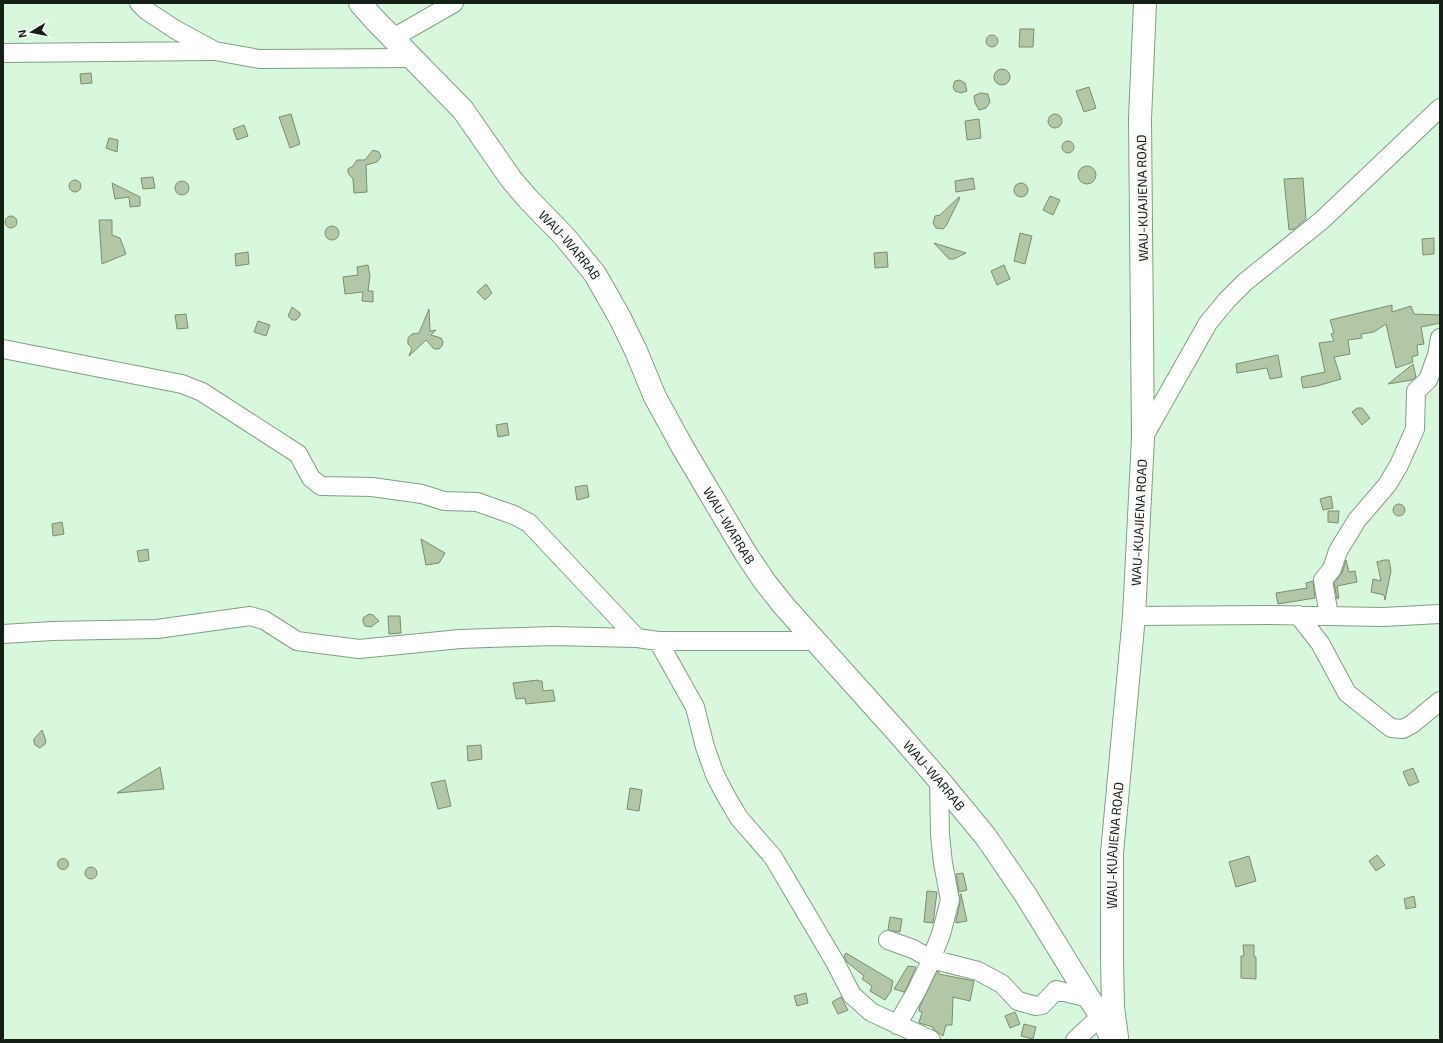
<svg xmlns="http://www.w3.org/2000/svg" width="1443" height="1043" viewBox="0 0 1443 1043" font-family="'Exo 2',sans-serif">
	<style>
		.building { fill: #b3c6a5; stroke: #7b8d6e }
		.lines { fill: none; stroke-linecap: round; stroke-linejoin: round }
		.minor-casing { stroke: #819e86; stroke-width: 20 }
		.major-casing { stroke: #819e86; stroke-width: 24 }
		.minor { stroke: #fff; stroke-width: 18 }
		.major { stroke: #fff; stroke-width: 22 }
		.labels { text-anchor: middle; stroke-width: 4; stroke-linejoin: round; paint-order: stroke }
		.street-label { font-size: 13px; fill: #142016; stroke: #f7fef8 }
	</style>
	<rect width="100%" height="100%" fill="#d8f8dd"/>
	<path class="building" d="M1020 29H1034L1033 47H1019Z
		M986 41a6 6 0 1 1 12 0a6 6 0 1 1-12 0Z
		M994 77a8 8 0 1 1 16 0a8 8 0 1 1-16 0Z
		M91 73 92 83 81 84 80 74Z
		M960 80 965 83 967 91 961 93 955 91 953 87 955 81Z
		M1089 87 1096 108 1084 112 1076 91Z
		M980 93 988 94 990 102 986 108 979 110 975 103 974 96Z
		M291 114 300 144 290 148 279 117Z
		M1048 121a7 7 0 1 1 14 0a7 7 0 1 1-14 0Z
		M979 119 981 138 967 140 965 121Z
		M244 125 248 136 237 140 233 129Z
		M109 138 118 140 117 152 106 148Z
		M1062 147a6 6 0 1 1 12 0a6 6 0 1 1-12 0Z
		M373 150 379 152 381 157 377 162 366 165 367 192 354 193 353 179 348 173V169L353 166 357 160H365Z
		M1078 175a9 9 0 1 1 18 0a9 9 0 1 1-18 0Z
		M153 177 155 188 143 189 141 178Z
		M973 178 975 189 956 192 955 181Z
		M1303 178 1306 219 1294 229 1289 230 1284 179Z
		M69 186a6 6 0 1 1 12 0a6 6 0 1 1-12 0Z
		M175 188a7 7 0 1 1 14 0a7 7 0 1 1-14 0Z
		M112 183 140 197V206L130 207 129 197 115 199Z
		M1014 190a7 7 0 1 1 14 0a7 7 0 1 1-14 0Z
		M1050 196 1060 200 1053 215 1043 210Z
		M959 197 960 198 946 226 943 229 936 228 933 223 935 216 940 215Z
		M5 222a6 6 0 1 1 12 0a6 6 0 1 1-12 0Z
		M99 220H112V235L120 238 126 254 102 264Z
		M325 233a7 7 0 1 1 14 0a7 7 0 1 1-14 0Z
		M1020 233 1032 236 1025 264 1014 261Z
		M1434 238V254L1423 255 1422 239Z
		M934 243 966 253 954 259H949Z
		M248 252 249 264 236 266 235 254Z
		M887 252 888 267 875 268 874 253Z
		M368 265 370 276 368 291H373V302L362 301 363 292 345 294 343 277 358 275 357 267Z
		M1004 265 1010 279 997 285 991 271Z
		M486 284 492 293 485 300 477 292Z
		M1392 305V312L1411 306 1414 314 1440 315V323L1421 327 1424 344 1417 345 1418 355 1412 357 1413 362 1396 368 1386 324 1374 332 1361 334 1362 338 1348 340 1350 354 1334 357 1341 379 1317 386 1303 388 1301 377 1325 372 1319 343 1334 341 1331 334 1334 333 1330 320Z
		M292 307 300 313V316L296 320H292L288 316Z
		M429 309 430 331 436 330 431 335 441 338 443 342 442 346 439 349H434L426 340 409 356 412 348 408 344V338L412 334 419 333Z
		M186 314 188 328 177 329 175 315Z
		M258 321 270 325 266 336 254 332Z
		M1278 355 1282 377 1270 379 1267 368 1237 373 1236 364Z
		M1413 364 1416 377 1412 380 1388 384Z
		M1357 408H1362L1370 418 1362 425 1352 412Z
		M507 423 509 435 498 437 496 425Z
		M587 485 589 497 577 500 575 487Z
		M1331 496 1333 508 1323 510 1320 499Z
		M1393 510a6 6 0 1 1 12 0a6 6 0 1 1-12 0Z
		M1328 511H1339L1338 523 1328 522Z
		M62 522 64 534 53 536 52 524Z
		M421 539 445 553 439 563 426 565Z
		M148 549 149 560 139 562 137 551Z
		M1346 560 1349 572 1355 571 1357 582 1337 586 1339 598 1337 599 1334 583 1342 573Z
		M1384 560H1389L1391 571 1385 600 1384 595 1371 592 1373 579 1381 581 1377 562Z
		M1313 581 1315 598 1278 604 1276 593 1307 588 1306 583Z
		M369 614 373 615 379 621 371 627 365 626 363 622V618Z
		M388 616H400L401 633 389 634Z
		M538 680V681H542L543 691 553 690 555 701 526 704 525 698 516 699 513 683Z
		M42 730 46 741 45 744 40 748 35 745 34 742V739Z
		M481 745 482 759 468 761 467 746Z
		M160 767 164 789 117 793Z
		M1413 768 1419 782 1409 786 1403 772Z
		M445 780 451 806 438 809 431 783Z
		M630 788 642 790 639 811 627 809Z
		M1377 855 1385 865 1376 871 1369 861Z
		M1249 856 1256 881 1236 887 1229 862Z
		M57.5 864a5.5 5.5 0 1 1 11 0a5.5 5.5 0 1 1-11 0Z
		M85 873a6 6 0 1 1 12 0a6 6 0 1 1-12 0Z
		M963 873 967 890 959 892 956 874Z
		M927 891 937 892 933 923 924 922Z
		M960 894H961L967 921 956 923V920L960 902Z
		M1414 896 1416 907 1406 909 1404 899Z
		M890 917 902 919 900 932 888 930Z
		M1243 945H1254V957H1256V979L1241 978V956H1244Z
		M846 953 893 981 891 991 885 1000 870 991 872 986 862 979 864 976 847 962 844 956Z
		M908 966 916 967 907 987 904 992 894 989Z
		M937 971 939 972V974L974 981 970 1001 953 997 952 1025H946L943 1036 933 1029V1027L919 1023 922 1012 919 1011 920 1006Z
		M806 993 808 1003 797 1006 794 996Z
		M841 997 848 1010 838 1014 832 1002Z
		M1015 1012 1020 1024 1010 1028 1005 1016Z
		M1024 1024 1036 1027 1033 1039 1021 1036Z"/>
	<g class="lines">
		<g class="minor-casing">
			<path id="minor" d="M139 3 147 11 176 30 215 51 259 59 412 58
				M393 38 454 3
				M3 53 214 51
				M3 349 182 384 202 392 298 454 311 478 321 486 372 487 422 494 444 501 477 502 514 515 529 523 637 638
				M1143 438 1208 323 1227 300 1245 282 1321 221 1440 108
				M1298 615 1320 643 1347 693 1391 728 1403 729 1412 724 1440 701
				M1134 616 1267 615 1383 617 1440 614
				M1329 616 1323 580 1332 569 1338 551 1357 520 1387 485 1399 465 1415 429 1416 391 1428 380 1437 355 1440 338
				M3 634 52 631 157 629 250 616 264 620 297 641 359 649 460 639 552 636 637 638 658 641H814
				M658 641 695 707 705 747 715 775 726 796 739 818 773 857 835 962 852 995 871 1012 931 1040
				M888 940 913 949 931 959 978 971 1002 984 1018 1001 1036 1006 1042 1005 1056 990 1089 998
				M897 1025 916 992 928 967 941 934 950 900 943 863 940 835 939 780
				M1075 1040 1101 1016"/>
		</g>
		<g class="major-casing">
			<g id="major">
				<path id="s1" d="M360 3 374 19 463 110 511 179 528 199 565 237 595 274 620 318 636 351 655 397 683 448 746 554 765 582 784 606 898 733 939 780 986 837 1025 894 1089 998 1101 1016 1112 1040"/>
				<path id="s2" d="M1117 1037 1113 1007 1112 959V853L1134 616 1143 438 1140 119 1145 3"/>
			</g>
		</g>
		<use href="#minor" class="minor"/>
		<use href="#major" class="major"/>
	</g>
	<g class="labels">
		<g class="street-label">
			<text transform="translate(1142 198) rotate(-91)" y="5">WAU-KUAJIENA ROAD</text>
			<text dy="5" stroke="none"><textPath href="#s1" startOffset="321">WAU-WARRAB</textPath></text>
			<text dy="5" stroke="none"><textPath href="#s2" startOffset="516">WAU-KUAJIENA ROAD</textPath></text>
			<text dy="5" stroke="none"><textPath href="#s1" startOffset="645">WAU-WARRAB</textPath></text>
			<text dy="5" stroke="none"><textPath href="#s1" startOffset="969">WAU-WARRAB</textPath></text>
			<text dy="5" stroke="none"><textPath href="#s2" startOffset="192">WAU-KUAJIENA ROAD</textPath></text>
		</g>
	</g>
	<rect width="1443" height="1043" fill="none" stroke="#142016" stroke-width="8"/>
	<g transform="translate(32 32) rotate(260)" stroke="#f7fef8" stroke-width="3" paint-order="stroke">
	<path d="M0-3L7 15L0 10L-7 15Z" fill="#142016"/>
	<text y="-6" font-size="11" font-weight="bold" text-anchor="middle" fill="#142016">N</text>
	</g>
</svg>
